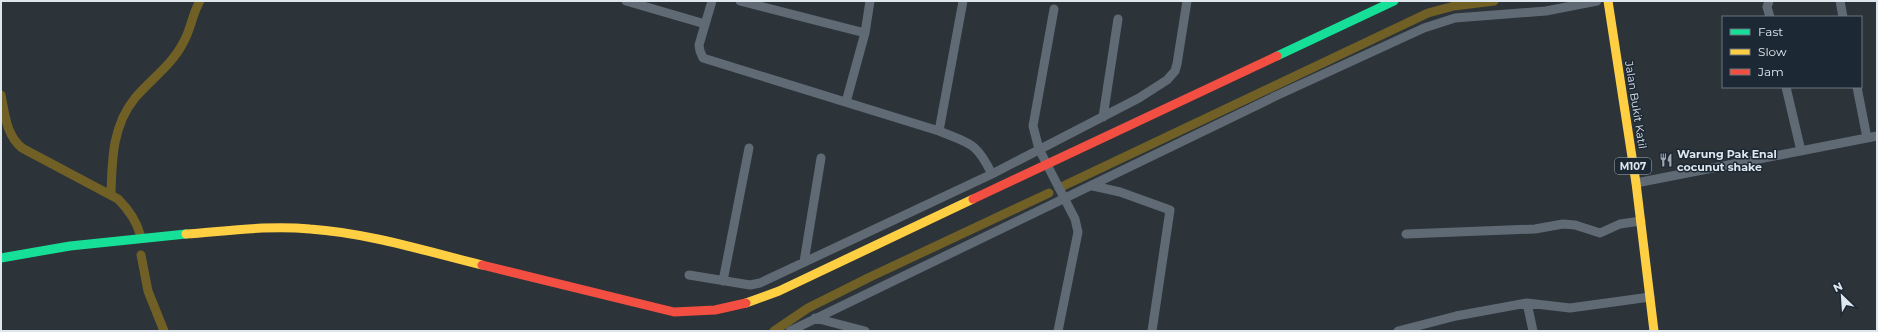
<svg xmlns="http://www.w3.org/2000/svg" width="1878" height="332" viewBox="0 0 1878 332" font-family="Montserrat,sans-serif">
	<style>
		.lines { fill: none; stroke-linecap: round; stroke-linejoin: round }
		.canal { stroke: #706026; stroke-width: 9 }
		.street { stroke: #5f6a75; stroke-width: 9 }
		.fast { stroke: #16e098; stroke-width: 9 }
		.slow { stroke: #ffcf43; stroke-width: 9 }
		.jam { stroke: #f24e42; stroke-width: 9 }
		.labels { text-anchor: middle; stroke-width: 3; stroke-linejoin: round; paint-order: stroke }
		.shield { fill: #1c2935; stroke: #a4adb6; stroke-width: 1 }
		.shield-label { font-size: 10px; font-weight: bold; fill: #dee6ee }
		.street-label { font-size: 11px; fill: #dee6ee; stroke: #1c2935 }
		.poi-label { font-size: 11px; font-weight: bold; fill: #dee6ee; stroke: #1c2935; text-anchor: start }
	</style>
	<rect width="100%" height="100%" fill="#2c3339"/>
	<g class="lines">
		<path class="canal" d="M1 95C5 114 6 135 22 148L118 199C129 210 136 220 140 234
			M1059 188 1428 13 1454 6 1494 1
			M111 194C112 161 112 126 135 98 150 80 172 65 183 43 191 30 192 14 200 1
			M141 255 148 291 164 331
			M774 331 808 308 870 277 1049 193"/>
		<path class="street" d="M626 1 705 24
			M712 1 699 45 700 51 703 58 939 131C971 144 976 142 992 174
			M740 1 865 33
			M1769 1 1767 7 1770 17
			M1840 1 1843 17
			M1054 9 1033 126 1039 149 1075 219 1078 232 1058 331
			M1786 87 1801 151
			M1857 87 1867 138
			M846 102 865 33 870 1
			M1103 117 1118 19
			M939 131 963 1
			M1636 183 1877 136
			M1093 186 1120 192 1170 210 1152 331
			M1406 234 1535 229 1563 224 1575 225 1600 233 1620 224 1641 221
			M804 262 821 158
			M689 275 750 285 760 283 992 174 1139 98 1167 80 1175 71 1177 64 1187 1
			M723 281 749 148
			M1527 303 1533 331
			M815 318 865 331
			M790 331 1278 95 1424 28 1455 18 1546 11 1597 1
			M1398 331 1456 316 1527 303 1570 308 1650 297"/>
		<path class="fast" d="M1277 56 1394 1
			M1 258 70 246 186 234"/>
		<path class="slow" d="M1608 1 1636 183 1654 331
			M186 234C227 231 269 225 310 229 368 233 425 251 482 265
			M746 303 779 291 973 199"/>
		<path class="jam" d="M973 199 1277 56
			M482 265 674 312 715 310 746 303"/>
	</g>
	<defs>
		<g id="restaurant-bare" transform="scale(1.08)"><path d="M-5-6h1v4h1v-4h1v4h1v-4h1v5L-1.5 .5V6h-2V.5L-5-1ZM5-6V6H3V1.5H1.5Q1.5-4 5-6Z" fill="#a0a7af" stroke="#1c2935" stroke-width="2.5" paint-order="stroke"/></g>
	</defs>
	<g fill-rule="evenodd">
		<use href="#restaurant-bare" x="1666" y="160"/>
	</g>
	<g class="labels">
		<rect class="shield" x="1615" y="158" width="36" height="16" rx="3"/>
		<g class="shield-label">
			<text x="1633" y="170">M107</text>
		</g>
		<g class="street-label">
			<text transform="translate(1636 105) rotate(81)" y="4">Jalan Bukit Katil</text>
		</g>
		<g class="poi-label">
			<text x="1677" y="158">Warung Pak Enal<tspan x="1677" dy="13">cocunut shake</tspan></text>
		</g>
	</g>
	<rect width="1878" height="332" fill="none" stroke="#dee6ee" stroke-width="4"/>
	<rect x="1722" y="16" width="140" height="72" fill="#1c2935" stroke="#6a757f"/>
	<rect x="1730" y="29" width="20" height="6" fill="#16e098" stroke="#6a757f"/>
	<text x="1758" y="36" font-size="12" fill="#dee6ee">Fast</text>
	<rect x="1730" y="49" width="20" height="6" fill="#ffcf43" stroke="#6a757f"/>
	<text x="1758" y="56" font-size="12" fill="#dee6ee">Slow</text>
	<rect x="1730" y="69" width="20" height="6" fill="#f24e42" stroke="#6a757f"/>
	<text x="1758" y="76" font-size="12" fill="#dee6ee">Jam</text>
	<g transform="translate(1842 296) rotate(335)" stroke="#1c2935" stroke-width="3" paint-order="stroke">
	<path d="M0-3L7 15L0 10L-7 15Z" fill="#dee6ee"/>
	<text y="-6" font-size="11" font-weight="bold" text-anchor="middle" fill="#dee6ee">N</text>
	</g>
</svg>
